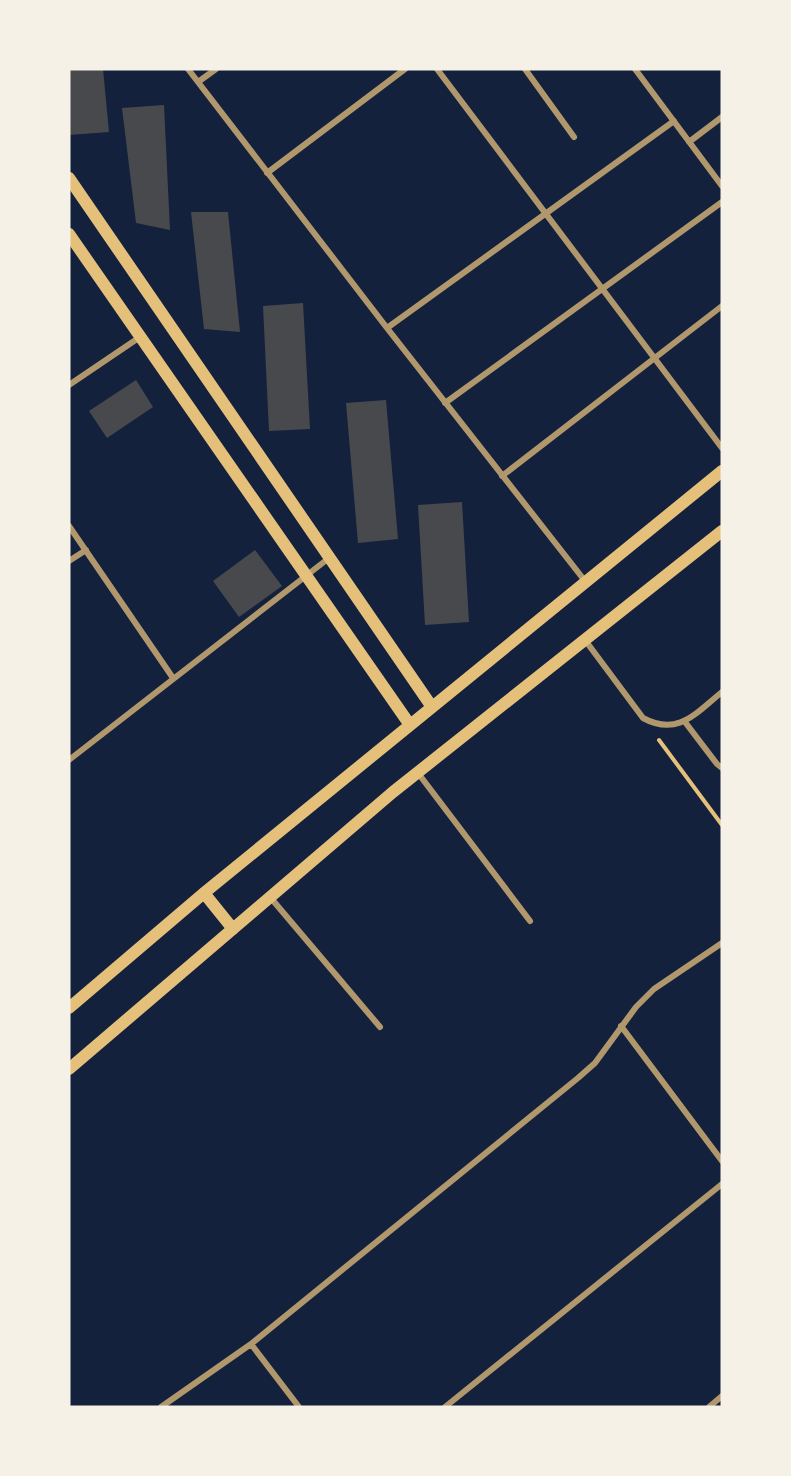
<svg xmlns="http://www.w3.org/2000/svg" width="791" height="1476" viewBox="0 0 791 1476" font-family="Mulish,sans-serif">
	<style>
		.building { fill: #48494c }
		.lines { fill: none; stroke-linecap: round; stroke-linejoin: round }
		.path { stroke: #e5c07b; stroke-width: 4 }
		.minor { stroke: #b1986c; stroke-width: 6 }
		.secondary { stroke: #e5c07b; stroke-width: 12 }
	</style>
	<rect width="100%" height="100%" fill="#14213d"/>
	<path class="building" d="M69 69H103L109 132 69 135Z
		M164 105 170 230 136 223 122 108Z
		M191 212H228L240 332 204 329Z
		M303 303 310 429 269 431 263 306Z
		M136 380 153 407 107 438 89 411Z
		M386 400 398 539 358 543 346 403Z
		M462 502 469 622 425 625 418 505Z
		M255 550 282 586 239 617 213 581Z"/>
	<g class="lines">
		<path class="path" d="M659 740 722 825"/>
		<path class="minor" d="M188 69 387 328 585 581
			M437 69 722 448
			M525 69 574 137
			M635 69 722 186
			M198 82 216 69
			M689 142 722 117
			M267 173 405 69
			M387 328 674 121
			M69 385 140 337
			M445 403 722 202
			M502 476 722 306
			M69 526 173 678
			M69 561 86 550
			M585 640 643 718C678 737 696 713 722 692
			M685 722 717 764 722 768
			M69 760 329 558
			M418 773 530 921
			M270 897 380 1027
			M621 1026 722 1161
			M251 1344 299 1407
			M161 1407 251 1344 578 1078 595 1063 636 1007 654 989 722 943
			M445 1407 722 1184
			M709 1407 722 1396"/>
		<path class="secondary" d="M69 178 432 707
			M69 234 410 725
			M204 893 233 929
			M69 1008 204 893 722 471
			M69 1069 393 792 722 531"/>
	</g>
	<rect width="791" height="1476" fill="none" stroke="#f6f1e7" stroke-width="141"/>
</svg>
